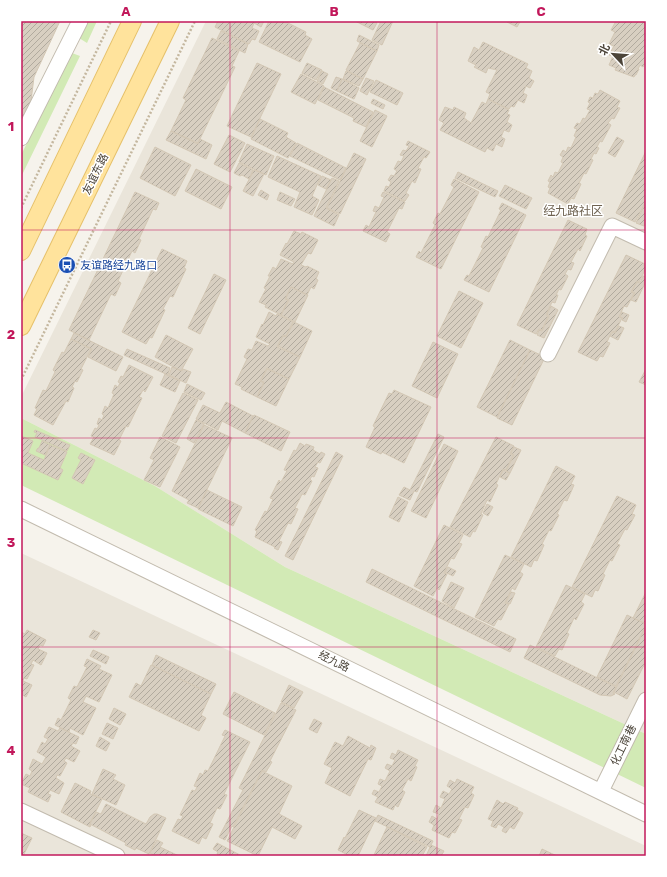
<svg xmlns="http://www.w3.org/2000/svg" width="667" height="877" viewBox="0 0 667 877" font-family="Rubik,'Noto Sans SC',sans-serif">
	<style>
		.residential { fill: #eae5da }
		.grass { fill: #d2eab5 }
		.building { fill: url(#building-hatch); stroke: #d3c7b4 }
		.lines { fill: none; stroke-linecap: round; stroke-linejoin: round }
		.minor-casing { stroke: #c2bbae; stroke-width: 17 }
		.major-casing { stroke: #e6c16a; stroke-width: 20 }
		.path { stroke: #c4b79f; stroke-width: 2.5; stroke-dasharray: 2 2; stroke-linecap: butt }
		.minor { stroke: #fff; stroke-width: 15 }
		.major { stroke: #ffe39c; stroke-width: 18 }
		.grid { fill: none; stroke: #c2185b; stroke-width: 1; stroke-opacity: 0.55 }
		.labels { text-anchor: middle; stroke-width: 3; stroke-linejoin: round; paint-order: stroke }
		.street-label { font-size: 11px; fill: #4b4439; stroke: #fff }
		.transit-label { font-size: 11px; fill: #164399; stroke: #fff; text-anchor: start }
		.neighbourhood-label { font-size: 12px; fill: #6e6250; stroke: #fff }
		.neatline { fill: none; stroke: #c2185b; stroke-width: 1.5 }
		.grid-label { font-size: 13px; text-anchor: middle; font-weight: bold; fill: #c2185b }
	</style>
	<defs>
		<pattern id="building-hatch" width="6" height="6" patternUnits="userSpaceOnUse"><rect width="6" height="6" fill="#d8cfc1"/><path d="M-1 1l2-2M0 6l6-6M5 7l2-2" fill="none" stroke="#b1aa9e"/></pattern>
	</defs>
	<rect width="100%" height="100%" fill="#f6f3ec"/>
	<path class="residential" d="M206 21H646V734L285 567 155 486 21 418V397Z
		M21 553 646 846V856H21Z"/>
	<path class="grass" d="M87 21H97L87 43 79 38Z
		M72 53 80 56 21 177V155Z
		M21 418 155 486 285 567 646 734V788L21 485Z"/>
	<path class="building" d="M21 21H60L34 77 31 101 24 123 21 122Z
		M218 21H264L261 27 254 23 252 28 259 31 255 40 252 39 249 44 215 27Z
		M269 21H284L306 32 305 35 312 39 300 62 259 42Z
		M355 21H374L377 23 373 30Z
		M381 21H393L382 45 372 40Z
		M508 21H519L520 22 517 27 507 22Z
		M616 21H646V55L645 58H646V61L643 67 640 65 638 69H639L636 75H635L634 77 615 70 616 68 609 65 613 56 609 55 614 46 609 44 615 32 611 30Z
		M221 31 248 44 245 53 217 39Z
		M359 35 379 45 377 51 357 41Z
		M212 38 239 51 232 66 235 67 198 143 171 131 186 100 183 98Z
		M483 42 528 64 526 68 532 71 529 78 534 81 530 88 526 86 523 93 527 95 524 103 518 100 514 107 511 106 509 109 488 99 490 94 486 92 497 70 488 68 486 73 474 67 476 65 468 61 474 47 479 50Z
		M360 43 377 51 363 79 346 70Z
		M257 63 281 74 251 137 227 126Z
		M307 63 322 70 316 80 302 73Z
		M322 71 328 74 323 84 317 81Z
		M346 71 363 79 359 86 343 79Z
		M301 74 324 86 315 104 291 92Z
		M336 77 342 79 337 91 331 88Z
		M366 78 374 81 367 95 360 91Z
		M342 79 359 88 354 99 337 91Z
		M376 80 403 93 397 105 370 92Z
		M324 87 373 112 366 127 353 121 354 118 318 100Z
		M600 90 620 101 617 107 620 108 614 119 612 118 608 123 611 125 602 142 600 141 597 147 599 148 596 154 594 153 591 159 593 160 586 174 584 173 579 183 581 184 574 199 571 198 568 204 548 193 550 188 548 187 550 182 548 181 551 175 553 177 555 172 558 173 563 163 561 162 563 157 560 155 563 150 566 152 568 147 571 148 576 137 574 136 577 129 574 128 577 123 580 124 583 118 585 119 590 110 587 109 590 103 588 102 590 97 593 98 595 93 598 94Z
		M373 99 385 105 383 109 371 103Z
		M488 99 509 110 507 114 510 115 507 122 512 125 509 132 504 130 501 137 505 139 502 147 496 144 493 151 487 148 485 152 440 130 444 123 439 120 445 107 453 110 454 107 466 113 464 118 471 123 482 102 486 104Z
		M375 110 387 116 372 147 360 141Z
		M260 119 288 133 286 137 296 143 288 158 251 139Z
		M171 131 198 144 200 139 212 145 206 159 166 140Z
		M229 135 245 143 230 172 214 164Z
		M617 137 624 141 615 157 608 153Z
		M408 141 430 152 426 158 424 157 418 168 421 169 415 183 412 181 406 193 409 195 405 201 384 191 386 186 389 187 391 182 388 180 391 175 394 176 397 171 394 169 398 161 401 162 404 156 400 155 403 150 406 151 409 146 406 145Z
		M297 143 346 168 340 180 290 156Z
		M247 144 274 156 266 175 239 162Z
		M155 147 191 165 175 196 140 178Z
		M646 151V201L635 222 616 213Z
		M354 153 366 159 340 214 327 208Z
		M277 156 321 176 312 196 319 200 312 215 294 207 300 192 268 177Z
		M239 163 253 170 249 179 242 175 240 176 234 173Z
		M196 169 232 187 221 209 185 191Z
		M254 170 264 174 253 196 243 191Z
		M458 172 498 191 495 197 455 178Z
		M322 176 331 180 326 189 318 185Z
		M332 178 339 181 326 208 339 215 334 226 314 216Z
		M454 179 479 192 441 269 416 257 419 251 421 253 435 225 433 223 438 213 440 214 454 187 451 185Z
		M505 185 532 198 526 209 499 196Z
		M261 190 269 195 267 200 258 195Z
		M135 192 159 203 156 210 153 209 139 239 141 240 135 253 132 251 118 281 121 283 115 296 111 294 89 340 69 330Z
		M280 192 295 199 291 206 277 200Z
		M383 192 405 202 402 209 399 208 387 232 390 234 386 242 363 231 366 225 369 227 376 212 373 211 375 206 379 208 384 197 381 196Z
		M646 202V222L644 226 636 223Z
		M502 203 526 215 489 292 464 280 467 275 469 276 483 248 481 247 486 236 488 237 501 210 499 209Z
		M568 220 587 229 585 235 587 236 580 251 578 249 571 262 574 263 571 270 568 269 565 274 568 276 561 290 559 289 556 295H558L555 303 552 302 546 315 548 316 542 330 539 329 536 334 517 325Z
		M294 231 301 234 302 232 318 240 311 254 308 253 301 265 306 267 307 266 319 272 316 279 318 280 314 289 311 287 307 295 291 287 285 299 288 300 281 315 265 307 266 305 259 302 266 289 264 288 270 276H268L273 267 276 269 281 259 293 264 294 262 280 255 286 243 287 244Z
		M162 249 187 261 184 268 186 269 173 297 170 296 163 309 165 310 152 338 150 337 146 344 122 332Z
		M626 255 645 264 644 266 646 268 639 282 637 281 631 292 634 293 627 307 624 306 619 317 622 318 615 332 612 331 607 342 610 343 603 357 600 356 597 361 578 352Z
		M214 274 226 280 200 334 188 328Z
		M643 276 646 277V281L636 302 631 300 635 293 632 291 637 282 640 283Z
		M291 287 308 295 295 322 281 315 289 300 286 298Z
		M459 291 483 303 461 348 437 336Z
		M551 306 558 310 544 338 537 335 539 330 542 331 549 316 547 314Z
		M269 312 276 316 277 314 293 322 286 336 283 335 277 347 300 357 289 379 267 368 260 381 264 383 257 397 241 389 242 387 235 384 247 359 244 357 248 349 252 350 256 341 268 346 270 344 256 337 262 324 263 325Z
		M622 312 629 315 626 322 622 320 623 318 620 317Z
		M294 322 312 331 300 357 278 346 283 336 286 337Z
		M619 326 624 328 618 340 610 336 613 332 615 333Z
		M74 333 123 357 116 371 88 357 92 349 71 339Z
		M166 335 193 349 181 371 155 357Z
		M71 339 91 349 81 369 83 370 77 382 75 381 72 387 74 388 68 402 66 401 53 425 34 415 37 409 35 408 43 390 46 391 55 372 53 370 62 352 64 353Z
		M510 340 530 350 497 417 477 407Z
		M433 342 458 354 437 398 412 386Z
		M127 349 170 368 168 375 124 355Z
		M530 350 545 357 512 425 497 418Z
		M129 365 153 377 145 392 143 390 139 397 142 398 128 427 126 426 119 440 121 441 114 455 90 444 94 437 91 436 95 428 97 429 99 425 97 424 99 418 102 420 104 415 102 414 105 406 108 408 114 394 112 393 115 385 118 387 120 383 118 382 121 376 123 377Z
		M172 367 182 371 183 369 191 372 186 383 169 375Z
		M267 369 289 379 276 406 257 397 264 382 261 381Z
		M646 369V385L639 382Z
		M165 374 180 381 175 392 160 385Z
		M187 384 205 393 201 400 184 392Z
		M394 390 431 407 404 463 382 452 381 454 366 447 375 427 373 426 389 393 392 394Z
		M183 393 198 400 176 443 162 436Z
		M226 402 253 416 245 433 222 421 218 430 196 419 203 405 220 413Z
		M254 415 290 432 281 451 245 433Z
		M196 420 204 424 194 443 187 439Z
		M204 425 232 438 198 508 187 503 189 500 172 491Z
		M35 430 70 445 67 451 35 437 37 433 34 432Z
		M438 434 444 437 417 492 414 491 410 500 399 495 404 487 410 490Z
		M21 436 33 441 28 453 44 460 50 445 67 452 60 468 63 470 58 480 21 463Z
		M160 437 180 447 160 487 144 480 154 460 150 458Z
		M496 437 514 446 510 454 513 455 506 470 503 469 496 484 498 485 490 502 487 500 481 514 483 515 475 532 473 531 470 537 450 527Z
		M42 441 50 445 45 455 36 451 38 448H39Z
		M300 443 305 446 306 444 314 447 313 450 320 454 321 452 325 454 320 463 318 462 315 467 318 468 314 477 312 476 310 479 312 481 305 495 302 494 295 508 298 509 291 524 288 523 279 541 282 542 278 550 274 548 275 547 255 537 257 531 255 530 265 511 267 512 273 499 270 498 279 480 281 482 287 471 284 470 294 450 296 451Z
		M444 444 458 451 426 518 411 511Z
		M514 447 521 450 510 473 506 471 514 455 511 453Z
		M336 452 343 456 293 560 285 556Z
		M81 453 95 460 83 484 72 478 81 460 78 458Z
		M556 466 575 476 571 484 574 485 567 501 564 500 557 514 559 515 551 531 549 530 542 544 544 545 537 561 534 560 531 567 511 557Z
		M503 470 510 473 506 480 500 477Z
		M207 490 242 507 233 526 198 509Z
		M617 496 636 505 632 514 635 515 627 530 625 529 617 544 620 545 612 561 610 560 603 574 605 575 598 591 595 590 592 597 572 587Z
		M398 497 408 502 399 522 389 517Z
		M487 504 493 507 488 516 483 513Z
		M444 525 463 535 459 543 462 544 454 559 451 558 444 573 447 574 439 590 437 588 433 596 414 586Z
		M505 555 524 564 520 572 523 574 515 590 512 588 505 603 509 604 501 620 498 619 494 626 475 617Z
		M448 567 456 571 453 576 445 572Z
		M372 569 516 639 510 652 366 582Z
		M451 582 464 588 454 608 442 601Z
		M566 585 585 594 581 602 584 604 576 620 574 618 567 633 569 634 562 650 559 649 555 656 536 647Z
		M511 592 515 593 510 604 506 602Z
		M646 592V624L633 618Z
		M627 615 646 624V625L616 686 597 677Z
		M646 626V661L627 699 614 692Z
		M27 630 46 640 43 646 40 645 38 649 47 653 41 665 33 660 31 664 34 665 27 679 24 678 23 681 32 685 26 697 21 694V632L25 634Z
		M93 630 100 633 96 640 89 637Z
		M530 645 616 687 613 693 615 694 611 696 600 695 524 658Z
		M93 650 109 657 106 664 90 656Z
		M156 655 216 684 211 694 152 665Z
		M87 659 101 666 99 669 112 675 99 702 86 696 83 702 96 708 83 735 70 728 69 732 55 725 58 718 61 720 71 700 68 698 74 686 77 687 87 667 84 666Z
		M151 665 211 694 201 715 206 718 199 731 129 697 136 683 141 686Z
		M289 685 303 692 294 708 281 702Z
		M234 692 275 713 264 735 223 714Z
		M281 703 296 710 270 761 272 762 266 772 262 770 233 827 232 826 225 840 219 837 243 790 239 788Z
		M114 708 126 714 120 725 109 719Z
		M314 719 322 723 317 733 309 729Z
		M107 723 118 728 113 739 102 734Z
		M49 727 58 731 60 728 79 737 76 744 73 743 71 746 80 751 74 762 66 758 64 761 67 763 60 776 57 775 56 778 64 783 59 794 50 790 48 794 51 795 48 802 28 792 30 788 21 784 26 774 30 776 32 771 29 769 33 759 42 764 46 757 37 752 42 742 45 744 48 739 44 737Z
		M225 730 250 742 224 794 227 795 220 809 217 808 210 823 213 824 206 839 202 837 199 844 172 831 178 819 181 820 183 816 180 815 192 790 195 791 197 787 194 786 200 773 203 775 205 770 208 771 225 736 222 735Z
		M348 736 370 748 371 745 376 748 371 760 368 759 350 796 325 783 332 768 324 764 335 742 343 746Z
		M100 737 110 743 106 751 96 746Z
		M398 750 418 760 415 766 417 767 411 781 408 779 402 790 405 792 398 807 395 805 393 810 375 802 378 797 372 794 374 790 379 792 382 786 378 784 380 779 385 781 390 771 385 768 387 764 392 766 395 760 390 758 392 753 396 755Z
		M103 769 116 775 113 779 125 785 116 805 92 794Z
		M262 771 292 786 279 814 302 826 295 839 272 827 258 856 227 841Z
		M457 779 474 787 471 793 474 795 468 808 465 807 459 819 462 820 455 833 452 832 449 838 432 830 434 825 429 822 432 816 437 819 439 814 433 812 436 805 441 808 445 799 440 797 443 791 449 794 452 789 447 786 450 780 455 783Z
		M75 783 91 791 90 794 102 799 89 825H91L90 827 61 812Z
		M497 800 503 804 505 802 518 808 517 810 523 813 514 829 510 827 506 833 502 831 504 827 498 824 496 828 491 826 493 821 488 819Z
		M106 804 146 824 150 817 154 814H157L166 818 149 854 136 848 135 850 125 845 126 843 90 824 96 812 101 814Z
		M359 810 376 818 358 856H350L338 850 344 837 345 838Z
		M378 815 433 841 430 847 375 821Z
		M387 827 427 847 422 856H377L374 855Z
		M21 833 32 838 23 856H21Z
		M157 840 163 843 160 847 179 856H156L150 853Z
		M217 843 240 855V856H221L217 854 218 852 213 849Z
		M431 845 444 851 441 856H426Z
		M542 849 557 856H539Z"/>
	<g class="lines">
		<g class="minor-casing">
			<path id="minor" d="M21 138 80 21
				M548 354 612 226 646 242
				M21 509 646 814
				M601 791 646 700
				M21 811 117 856"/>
		</g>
		<g class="major-casing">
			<path id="major" d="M21 251 132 21
				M21 326 170 21"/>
		</g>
		<path class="path" d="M21 208 111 21
			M21 380 195 21"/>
		<use href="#minor" class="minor"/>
		<use href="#major" class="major"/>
	</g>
	<path class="grid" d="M230 21V856M437 21V856M21 230H646M21 438H646M21 647H646"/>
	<defs>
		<g id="bus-disc" transform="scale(0.9)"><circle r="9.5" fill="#1a4fb4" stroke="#fff"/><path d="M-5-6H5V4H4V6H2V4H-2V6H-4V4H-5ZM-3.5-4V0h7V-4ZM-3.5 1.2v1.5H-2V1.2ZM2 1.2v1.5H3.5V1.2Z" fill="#fff"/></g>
	</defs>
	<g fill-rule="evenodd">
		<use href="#bus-disc" x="67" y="265"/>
	</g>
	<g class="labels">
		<g class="street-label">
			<text transform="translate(95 174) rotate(-64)" y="4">友谊东路</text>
			<text transform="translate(334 661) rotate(26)" y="4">经九路</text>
			<text transform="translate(623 745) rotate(-64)" y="4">化工南巷</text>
		</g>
		<g class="transit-label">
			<text x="80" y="269">友谊路经九路口</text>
		</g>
		<g class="neighbourhood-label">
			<text x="573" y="215">经九路社区</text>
		</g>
	</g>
	<rect width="667" height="877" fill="none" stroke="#ffffff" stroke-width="44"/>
	<g transform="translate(613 54) rotate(296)" stroke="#ffffff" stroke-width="3" paint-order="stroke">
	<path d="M0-3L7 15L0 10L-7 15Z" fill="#4b4439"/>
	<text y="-6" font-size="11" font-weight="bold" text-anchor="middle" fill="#4b4439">北</text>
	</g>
	<rect x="22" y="22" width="623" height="833" class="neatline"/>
	<g class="grid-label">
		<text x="126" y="16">A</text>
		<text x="334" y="16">B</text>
		<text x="541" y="16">C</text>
		<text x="11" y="131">1</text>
		<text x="11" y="339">2</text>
		<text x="11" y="547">3</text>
		<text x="11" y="755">4</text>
	</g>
</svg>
